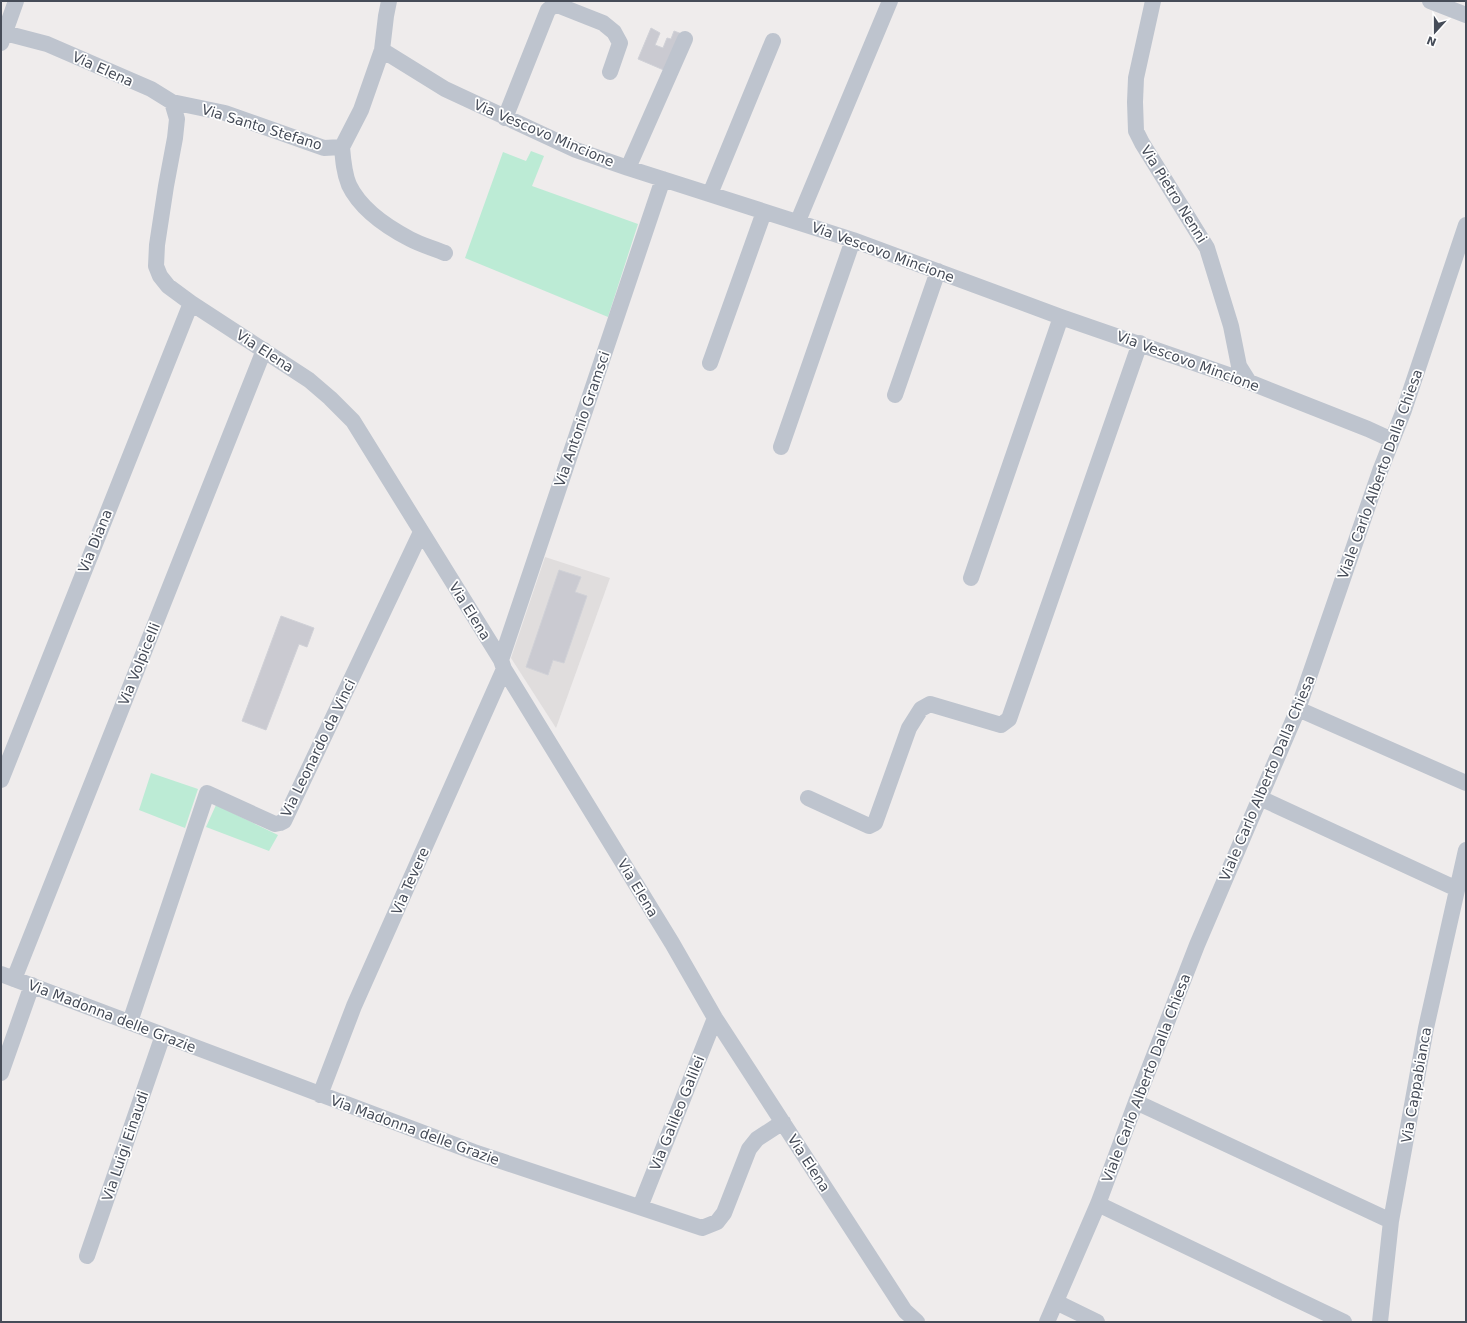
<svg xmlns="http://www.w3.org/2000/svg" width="1467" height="1323" viewBox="0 0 1467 1323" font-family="'DejaVu Sans',sans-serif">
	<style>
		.education { fill: #e0dddd }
		.green { fill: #bcebd5 }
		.building { fill: #cacad1; stroke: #d0d1d7 }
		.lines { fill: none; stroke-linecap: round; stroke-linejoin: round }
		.street { stroke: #bec4ce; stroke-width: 16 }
		.labels { text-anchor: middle; stroke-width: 3.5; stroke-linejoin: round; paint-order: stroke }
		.street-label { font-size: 14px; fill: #464c58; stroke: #fff }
	</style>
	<rect width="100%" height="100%" fill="#efecec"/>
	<path class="education" d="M545 557 610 578 556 728 511 658Z"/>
	<path class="green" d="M531 151 544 156 532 186 638 224 608 317 465 258 503 152 526 161Z
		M151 773 198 789 185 828 139 810Z
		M216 805 278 835 269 851 206 827Z"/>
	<path class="building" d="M651 28 660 33 655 45 663 48 667 38 671 39 674 31 682 34 666 71 638 59Z
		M559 570 581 577 575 592 587 596 564 663 553 660 548 675 526 667Z
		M281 616 314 628 307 647 299 644 266 730 242 721Z"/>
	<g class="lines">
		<path class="street" d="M1153 1 1136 78 1135 102 1136 131 1142 143 1207 248 1231 326 1239 366 1249 382
			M1430 1 1466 15
			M1 32 47 44 151 89 172 102 177 119 175 138 166 186 157 245 156 266 160 276 168 286 191 303 309 380 330 398 353 421 501 660 504 669 672 943 715 1018 905 1311 917 1322
			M1 43 16 1
			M382 50 445 89 576 150 628 168 853 240 1061 317 1249 382 1368 429 1392 440
			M172 102 225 113 324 148 342 147 361 110 382 50 386 16 389 1
			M505 118 548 10 553 6H560L603 23 614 32 620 43 610 72
			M342 147C343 160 344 173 349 185 361 210 387 227 410 239 421 245 433 248 445 253
			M628 168 685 39
			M710 194 773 41
			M798 221 890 1
			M710 363 764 212
			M895 395 938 271
			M781 447 853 240
			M971 578 1061 317
			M501 660 663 179
			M1298 709 1466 783
			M1 780 191 303
			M808 798 869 826 875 823 909 728 921 709 930 704 1001 725 1009 719 1140 343
			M1260 798 1457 889
			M1 974 474 1152 702 1228 717 1222 724 1213 749 1149 757 1139 783 1122
			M14 979 264 350
			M130 1022 207 793 275 824 280 823 284 821 421 532
			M1 1073 32 985
			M320 1095 354 1006 504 669
			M1136 1102 1391 1221
			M1098 1204 1344 1322
			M640 1207 715 1018
			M87 1256 163 1035
			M1056 1302 1097 1322
			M1047 1322 1098 1204 1136 1102 1197 945 1298 709 1380 471 1404 410 1466 225
			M1380 1322 1391 1221 1426 1028 1466 850"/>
	</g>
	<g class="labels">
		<g class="street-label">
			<text transform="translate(103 69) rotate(24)" y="5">Via Elena</text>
			<text transform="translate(262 127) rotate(17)" y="5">Via Santo Stefano</text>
			<text transform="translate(544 133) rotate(23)" y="5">Via Vescovo Mincione</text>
			<text transform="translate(1174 194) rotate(58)" y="5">Via Pietro Nenni</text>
			<text transform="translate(883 252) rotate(20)" y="5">Via Vescovo Mincione</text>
			<text transform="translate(265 351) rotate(33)" y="5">Via Elena</text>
			<text transform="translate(1188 361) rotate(20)" y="5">Via Vescovo Mincione</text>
			<text transform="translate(582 419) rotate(-71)" y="5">Via Antonio Gramsci</text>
			<text transform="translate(1380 474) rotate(-70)" y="5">Viale Carlo Alberto Dalla Chiesa</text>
			<text transform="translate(95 541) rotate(-68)" y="5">Via Diana</text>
			<text transform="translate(470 611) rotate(58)" y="5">Via Elena</text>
			<text transform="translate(139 664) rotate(-68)" y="5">Via Volpicelli</text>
			<text transform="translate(318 748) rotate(-64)" y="5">Via Leonardo da Vinci</text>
			<text transform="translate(1267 778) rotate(-67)" y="5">Viale Carlo Alberto Dalla Chiesa</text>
			<text transform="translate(410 881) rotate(-66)" y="5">Via Tevere</text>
			<text transform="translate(638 888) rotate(59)" y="5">Via Elena</text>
			<text transform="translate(112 1016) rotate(21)" y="5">Via Madonna delle Grazie</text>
			<text transform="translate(1146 1078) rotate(-69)" y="5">Viale Carlo Alberto Dalla Chiesa</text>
			<text transform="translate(1416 1085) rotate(-80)" y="5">Via Cappabianca</text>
			<text transform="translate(677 1113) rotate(-68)" y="5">Via Galileo Galilei</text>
			<text transform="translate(415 1130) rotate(20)" y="5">Via Madonna delle Grazie</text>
			<text transform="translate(125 1146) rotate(-71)" y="5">Via Luigi Einaudi</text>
			<text transform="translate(809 1163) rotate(57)" y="5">Via Elena</text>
		</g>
	</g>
	<rect width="1467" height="1323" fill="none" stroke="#464c58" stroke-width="4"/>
	<g transform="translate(1435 32) rotate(201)" stroke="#ffffff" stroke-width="3" paint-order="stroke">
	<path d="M0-3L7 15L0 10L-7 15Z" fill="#464c58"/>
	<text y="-6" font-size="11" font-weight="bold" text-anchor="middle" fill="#464c58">N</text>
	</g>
</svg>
